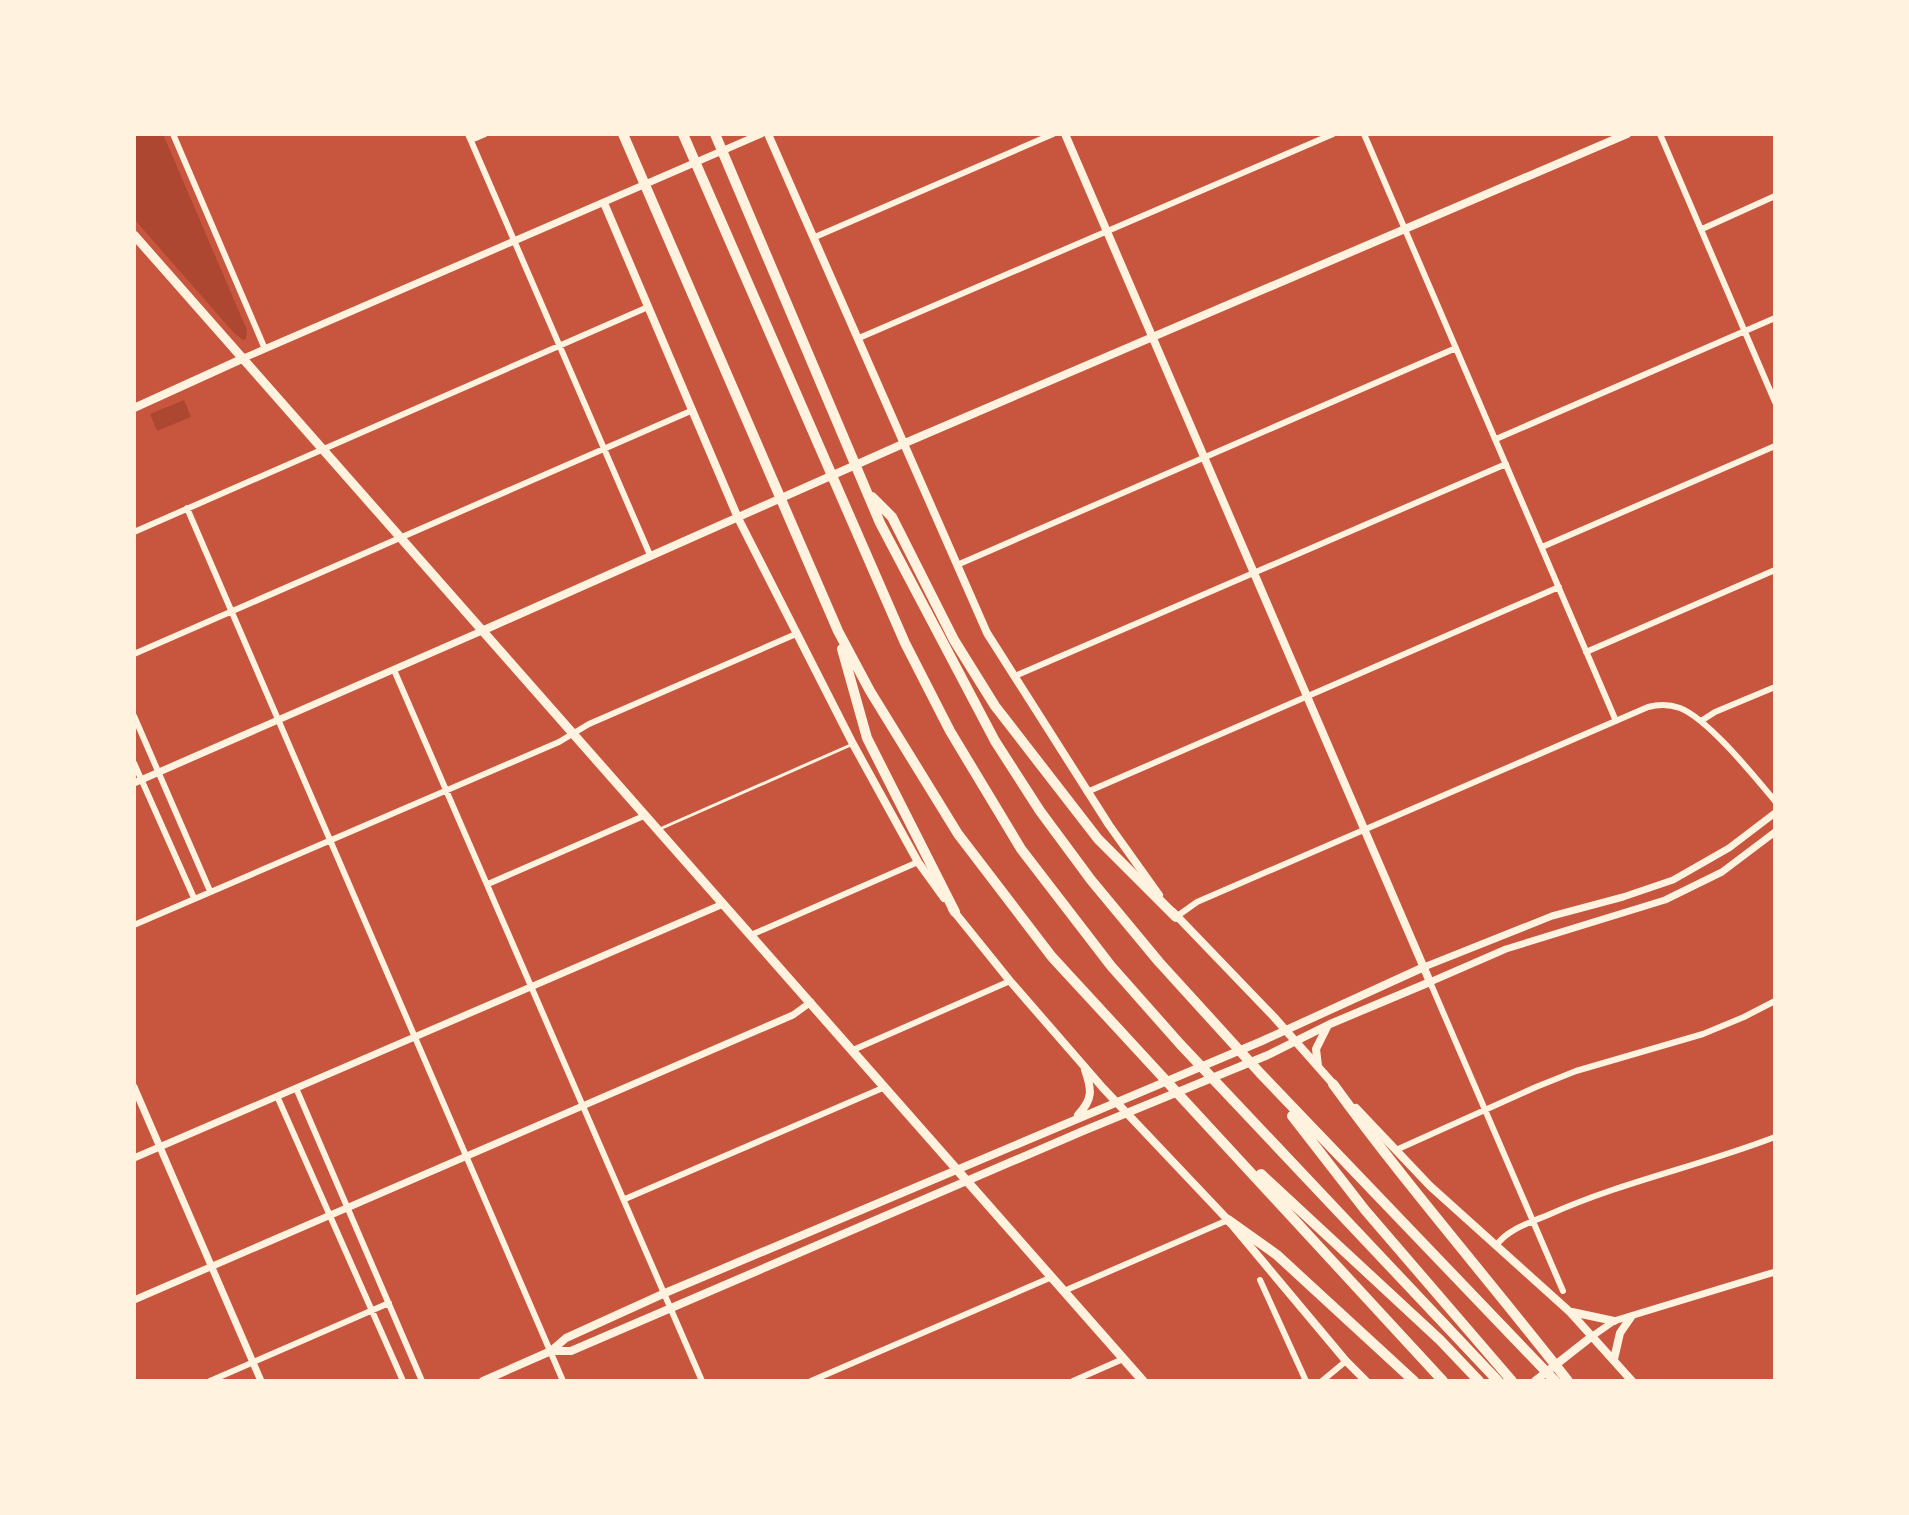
<svg xmlns="http://www.w3.org/2000/svg" width="1909" height="1515" viewBox="0 0 1909 1515" font-family="Arial,sans-serif">
	<style>
		.green { fill: #ae4732 }
		.lines { fill: none; stroke-linecap: round; stroke-linejoin: round }
		.service { stroke: #fff3e0; stroke-width: 3 }
		.minor { stroke: #fff3e0; stroke-width: 6 }
		.tertiary { stroke: #fff3e0; stroke-width: 7 }
		.secondary { stroke: #fff3e0; stroke-width: 8 }
		.primary { stroke: #fff3e0; stroke-width: 9 }
		.motorway { stroke: #fff3e0; stroke-width: 10 }
	</style>
	<rect width="100%" height="100%" fill="#c8553d"/>
	<path class="green" d="M134 134H163L247 330 246 339 243 340 234 333 134 219Z
		M184 400 191 417 157 431 150 414Z"/>
	<g class="lines">
		<path class="service" d="M662 828 853 744"/>
		<path class="minor" d="M173 134 265 349
			M468 134 650 555
			M1364 134 1616 721
			M1660 134 1775 402
			M471 140 485 134
			M1702 229 1775 196
			M815 237 1053 134
			M859 338 1333 134
			M1496 439 1775 318
			M187 508 563 1381
			M134 532 648 307
			M1542 547 1775 446
			M957 565 1456 348
			M1586 652 1775 570
			M134 654 693 410
			M394 670 702 1381
			M1015 676 1506 464
			M134 716 210 891
			M1701 721 1715 712 1775 687
			M134 763 194 898
			M1087 792 1559 587
			M488 884 646 815
			M1176 917 1197 902 1648 707C1659 704 1669 704 1680 708 1708 719 1754 776 1775 801
			M134 925 559 742 589 724 796 634
			M751 935 918 862
			M1430 982 1563 1291
			M853 1050 1010 981
			M296 1088 422 1381
			M277 1096 403 1381
			M1396 1150 1536 1087 1576 1071 1703 1034 1744 1017 1775 1001
			M625 1199 885 1087
			M1496 1246C1506 1230 1531 1222 1548 1215 1621 1182 1700 1166 1775 1137
			M1260 1280 1306 1381
			M1064 1291 1228 1220
			M210 1381 389 1303
			M811 1381 1052 1277
			M1073 1381 1123 1359
			M1322 1381 1346 1361"/>
		<path class="tertiary" d="M244 358 761 134
			M134 783 484 630
			M1424 967 1552 916 1623 897 1673 880 1729 848 1775 813
			M1430 982 1506 949 1665 900 1722 872 1775 832
			M134 1087 261 1381
			M134 1158 723 904
			M134 1300 793 1015 811 1002
			M1591 1337 1614 1321 1775 1272"/>
		<path class="secondary" d="M768 134 987 633 1109 825 1159 895
			M604 203 738 518 853 744 918 862 944 898
			M134 408 244 358
			M484 630 905 443 1627 134
			M952 909 1010 981 1103 1088 1228 1220 1346 1361 1366 1381
			M1173 912 1274 1017 1335 1086
			M1318 1066 1316 1049 1327 1027
			M1356 1108 1430 1186 1570 1312 1632 1381
			M1078 1115C1093 1099 1092 1090 1085 1070
			M1572 1312 1614 1321
			M551 1351H571L1083 1131 1268 1055 1330 1024 1430 982 1065 134
			M1614 1359 1620 1333 1631 1317
			M483 1381 551 1351 566 1338 665 1293 1262 1041 1424 967
			M1535 1381 1591 1337"/>
		<path class="primary" d="M134 235 1143 1381"/>
		<path class="motorway" d="M623 134 838 631 870 691 958 834 1052 957 1443 1381
			M683 134 905 643 950 731 1021 849 1111 966 1180 1044 1498 1381
			M715 134 880 523 995 741 1040 811 1091 880 1159 962 1260 1073 1555 1381
			M872 497 892 517 954 640 995 706 1098 839 1176 917
			M842 649 867 738 955 912
			M1333 1084C1407 1186 1490 1281 1568 1381
			M1292 1116 1365 1210 1512 1381
			M1261 1174 1440 1340 1479 1381
			M1228 1220 1277 1255 1414 1381"/>
	</g>
	<rect width="1909" height="1515" fill="none" stroke="#fff3e0" stroke-width="272"/>
</svg>
